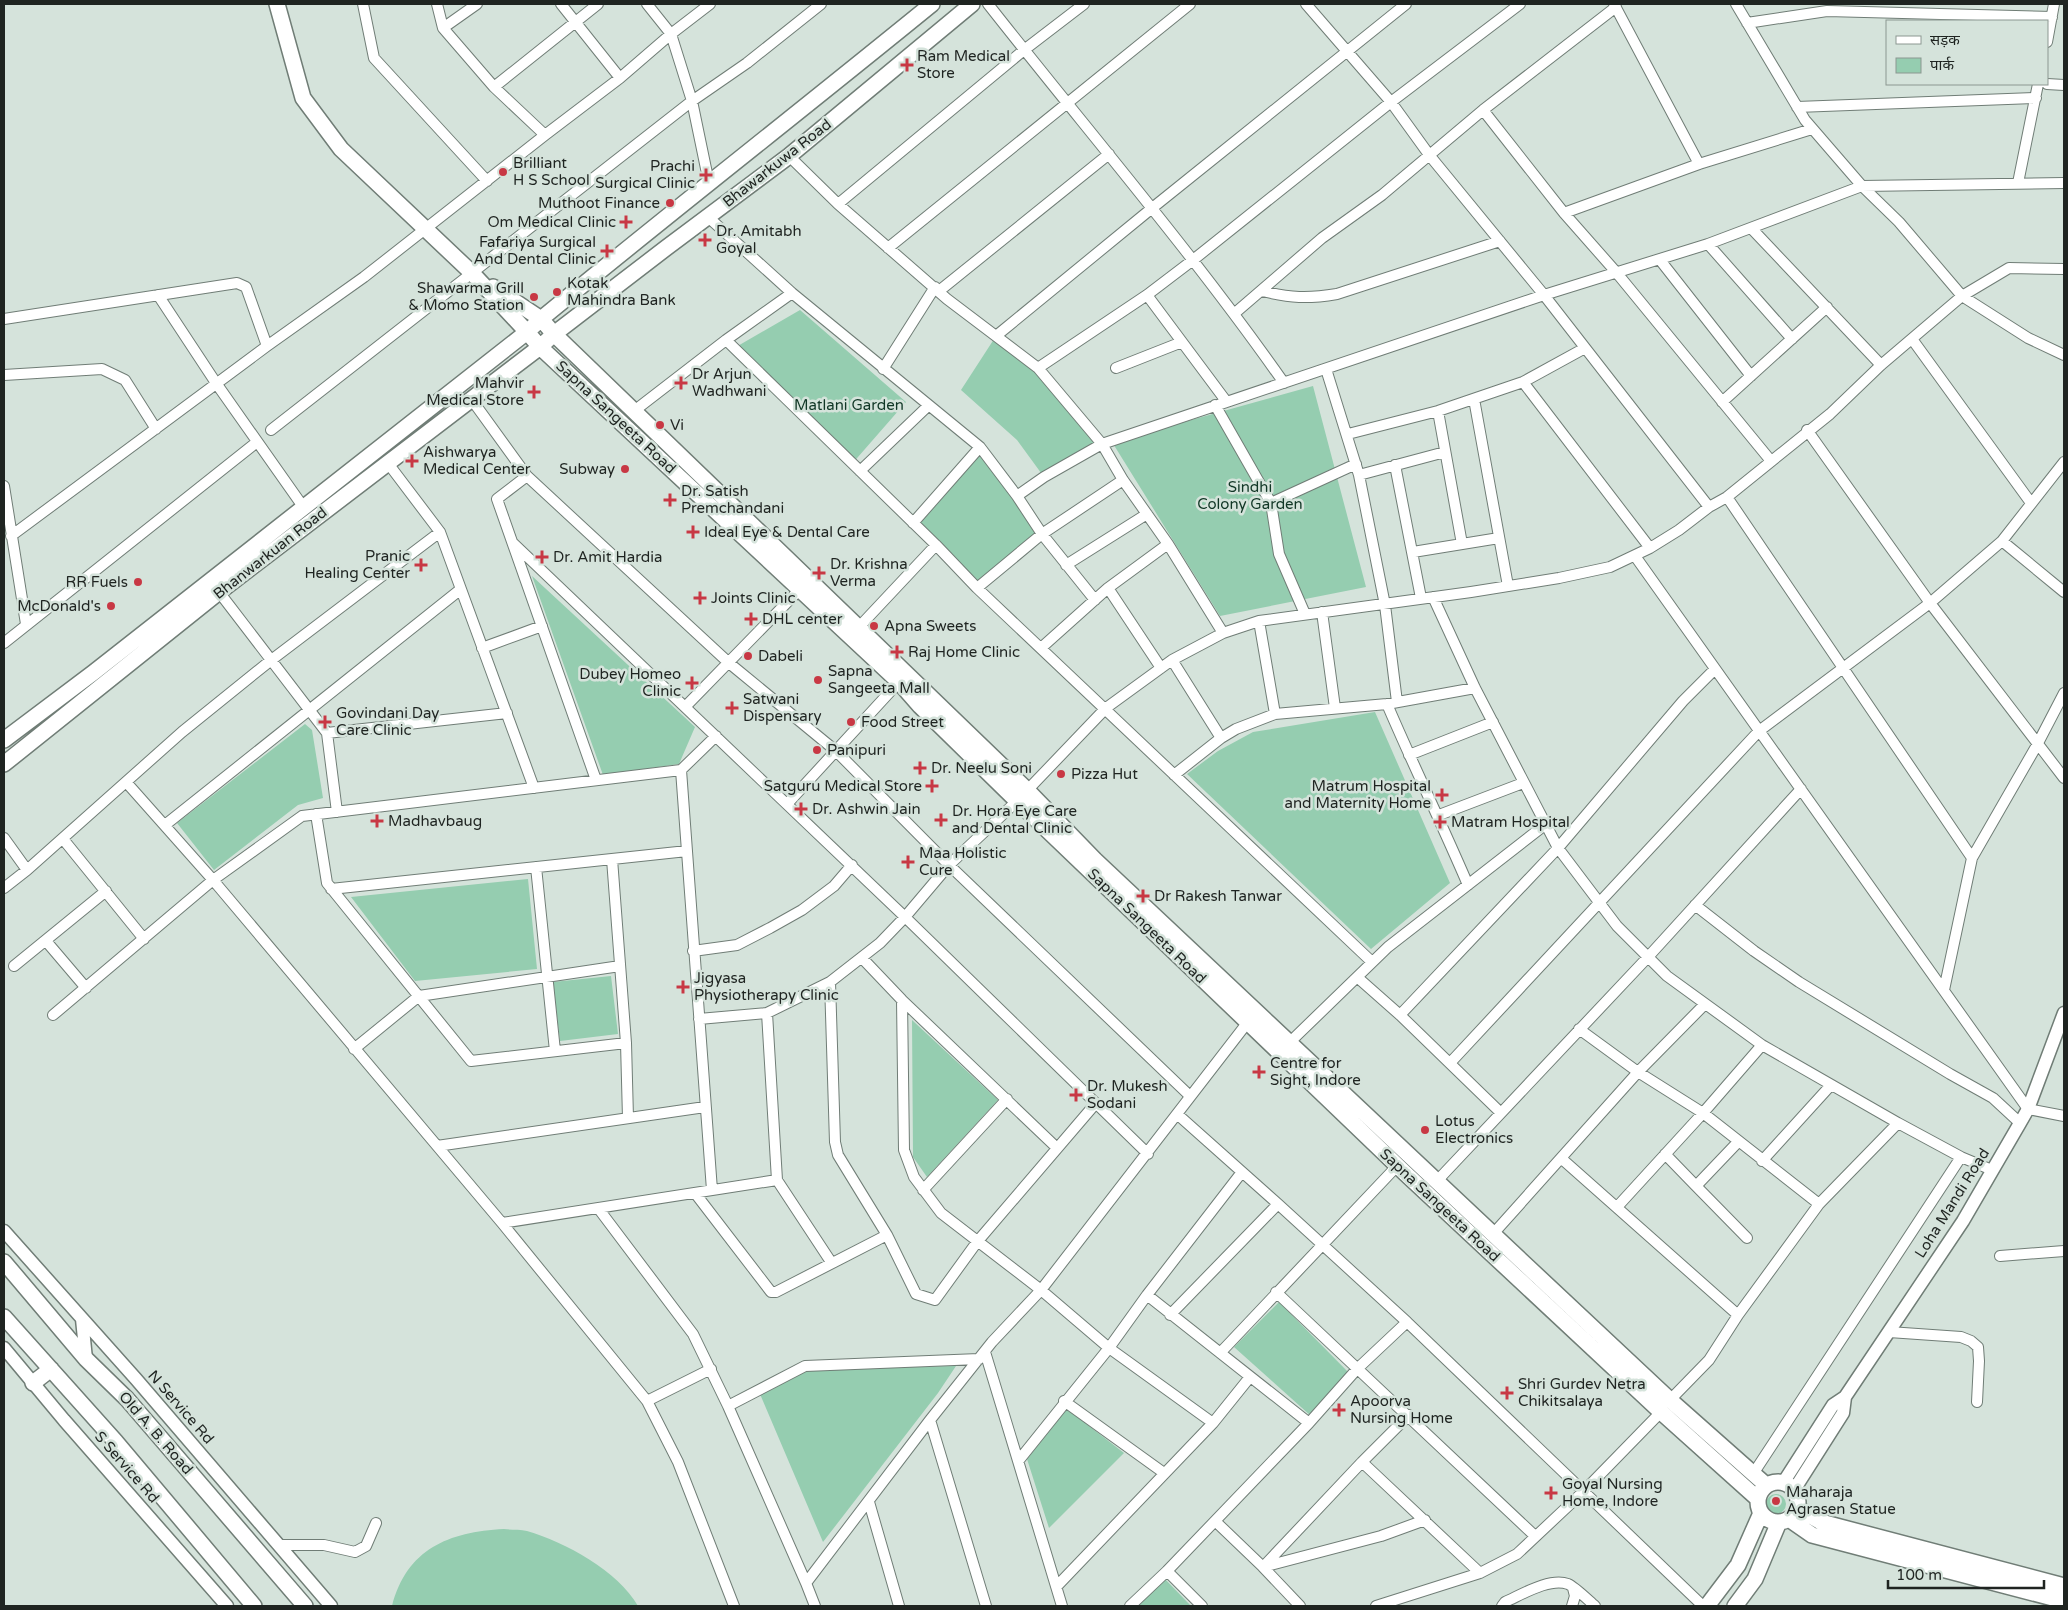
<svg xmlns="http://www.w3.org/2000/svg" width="2068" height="1610" viewBox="0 0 2068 1610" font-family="'Varela Round','Noto Sans Devanagari',sans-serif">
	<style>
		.green { fill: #95cdb0 }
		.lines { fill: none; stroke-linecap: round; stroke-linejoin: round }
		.minor-casing { stroke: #707d76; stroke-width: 12 }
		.tertiary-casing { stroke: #707d76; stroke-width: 15 }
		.secondary-casing { stroke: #707d76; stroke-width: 18 }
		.minor { stroke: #fff; stroke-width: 10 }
		.tertiary { stroke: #fff; stroke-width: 12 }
		.secondary { stroke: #fff; stroke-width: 15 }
		.poi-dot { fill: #c83844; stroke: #d5e3db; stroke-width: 2 }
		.labels { text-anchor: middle; stroke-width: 5; stroke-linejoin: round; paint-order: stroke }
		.poi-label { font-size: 15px; fill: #1f2421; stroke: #d5e3db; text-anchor: start }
		.street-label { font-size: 15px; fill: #1f2421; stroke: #d5e3db }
		.park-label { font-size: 15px; fill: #113726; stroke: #d5e3db }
	</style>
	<rect width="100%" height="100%" fill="#d5e3db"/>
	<path class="green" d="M800 310 906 402 851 465 736 347Z
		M996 336 1038 368 1102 444 1044 477 1017 440 961 390Z
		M1313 386 1366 587 1220 616 1112 442Z
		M980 447 1042 534 977 588 913 523Z
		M532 576 695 727 679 764 603 775Z
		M1375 712 1450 883 1371 949 1187 774 1218 751 1253 732Z
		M305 724 312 730 323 798 298 805 214 870 177 823Z
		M528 879 537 969 415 981 351 897Z
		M611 976 618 1034 560 1041 553 982Z
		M912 1020 998 1100 927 1177 913 1157Z
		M1279 1302 1349 1373 1311 1416 1234 1347Z
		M956 1366 938 1393 823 1542 760 1394 804 1368Z
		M1067 1409 1124 1453 1049 1528 1027 1459Z
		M1766 1504a10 10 0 1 1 20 0a10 10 0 1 1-20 0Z
		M504 1529C511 1530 520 1529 527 1531 565 1542 618 1571 638 1606H392C407 1549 448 1532 504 1529Z
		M1163 1577 1191 1606H1136Z"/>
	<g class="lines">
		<g class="minor-casing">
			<path id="minor" d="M363 4 374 58 487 181
				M437 4 443 28 494 87 545 135
				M561 4 620 78
				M647 4 671 34 692 101 709 183
				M988 4C1087 130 1192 252 1284 383
				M1306 4 1391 102 1430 156 1544 295 1709 507
				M1614 4 1699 164
				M1736 4 1805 120 1862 186 1899 222 1962 296 2028 338 2064 355
				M1747 23 1827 11 2052 17
				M443 28 477 4
				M2047 42 2054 4
				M2047 84 2064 85
				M494 87 598 4
				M1797 107 2036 98
				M1483 110 1564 213 1616 272 1771 461
				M789 156 838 204 947 299 1038 368 1102 444 1123 480 1168 544 1223 633
				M2018 183 2038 84
				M838 204 1024 50 1084 4
				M1564 213 1699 164 1812 129
				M708 217 792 293 980 447 1017 496 1042 534 1095 600
				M1752 229 1881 365
				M1708 244 1792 339
				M888 248 1190 4
				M1660 260 1751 376
				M939 291 1109 154
				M1262 291C1291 298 1307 299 1337 294L1500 241
				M158 295 216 383 304 508
				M1147 295 1226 401
				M1235 313 1322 238 1382 195 1483 110 1616 7
				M4 319 237 283 246 287 267 346
				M996 336 1151 209 1406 4
				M1912 339 2031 503
				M726 340 936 545 977 588 1372 962
				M1038 368 1147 295 1193 260 1391 102 1520 4
				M1116 368 1182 342
				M883 369 935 287
				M1326 369 1359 475 1385 605 1397 702
				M4 375 102 369 125 380 156 429
				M1523 382 1650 548
				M1474 399 1508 586
				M472 400 527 476 729 663 836 751 949 865 1190 1096
				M1722 402 1827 307
				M1215 405 1271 503 1279 554 1305 614
				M634 411 726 340 792 293
				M1438 411 1462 544
				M271 430 692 101 747 63 821 4
				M1807 430 1930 603 2064 778
				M1348 434 1438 411 1523 382 1585 348
				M387 462 440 532 534 788
				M1395 465 1421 598
				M860 471 928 406
				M1359 475 1445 452
				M527 476 497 499 596 780
				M4 486 26 624
				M1017 496 1044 477 1102 444 1544 295 1708 244 1862 186 2064 183
				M1727 497 1972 858
				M1271 503 1356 464
				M913 523 980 447
				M11 536 267 346 364 277 545 135 620 78 671 34 710 4
				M2002 541 2064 592
				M513 543 905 917 1148 1154
				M1413 552 1499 538
				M1635 556 2028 1109 2064 1116
				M1066 565 1147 514
				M977 588 1042 534 1123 480
				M1108 588 1161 668
				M219 592 327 733 337 812
				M1433 597 1475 688 1558 848 1617 926 1667 976 1762 1045 1898 1123 1961 1157 1992 1170
				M1322 612 1335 708
				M1259 621 1275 714
				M859 627 936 545
				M4 643 257 442
				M482 648 542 626
				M1041 648 1108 588 1168 544
				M1172 660 1221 738
				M1387 704C1413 765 1442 824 1468 885
				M685 707 803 586
				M327 733 507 713
				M1409 755 1493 722
				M681 770 712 1190
				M1174 775 1221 738 1236 729 1275 714 1387 704 1475 688
				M126 782 213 880 502 1223 647 1401 678 1462 734 1606
				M787 804 899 682
				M316 814 327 883 471 1061 626 1043
				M1439 815 1523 783
				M165 825 461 589
				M4 838 27 870
				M63 839 144 939
				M612 859 626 1043 628 1118
				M536 867 555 1051
				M4 888 27 870 182 732 270 661 440 532
				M331 889 687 851
				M1695 905 1754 951 1799 982 1950 1074 1993 1098 2020 1123
				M46 941 86 988
				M693 951 737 945 770 928 802 910 834 886 852 865
				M862 958 902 1000 1057 1148
				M14 966 106 891
				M1357 977 1400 1015 1501 1113
				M830 982 835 1142 838 1155 887 1235 916 1294 935 1300 977 1242 1096 1103
				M1944 990 1972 858 2037 745 2064 693
				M902 1000 904 1150 914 1177 941 1213 1041 1290 1109 1348 1213 1423
				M767 1013 777 1180 831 1262
				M53 1015 213 880 302 816 681 770 716 736
				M1400 1015 1558 848 1683 701 1715 669
				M699 1019 767 1013 830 982 880 943 905 917 949 865 1017 801 1106 708 1172 660 1223 633 1259 621 1471 592 1559 578 1610 567 1650 548 1679 530 1709 507 1727 497 1830 414 1881 365 1962 296 2009 268 2064 269
				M1579 1029 1638 1072 1703 1113 1819 1204
				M1289 1043 1388 947 1546 824
				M354 1049 419 996 620 966
				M1450 1063 1759 731 1930 603 2002 541 2064 462
				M1177 1114 1278 1204 1407 1322 1703 1606
				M1738 1142 1696 1186 1747 1238
				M437 1146 705 1107
				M1665 1154 1696 1186
				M1562 1159 1738 1315
				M1762 1161 1831 1085
				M1436 1182 1648 957 1801 789
				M923 1190 1007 1099
				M695 1193 771 1292H776L887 1235
				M1617 1207 1703 1113 1762 1045
				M598 1208 693 1334 728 1406 806 1583 815 1606
				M502 1223 777 1180
				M1493 1234 1638 1072 1705 1004
				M2000 1256 2064 1251
				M1276 1292 1535 1536
				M1147 1295 1309 1423
				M1170 1315 1278 1204
				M1889 1332 1961 1337 1971 1341 1978 1347 1979 1361 1977 1402
				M985 1352 1062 1606
				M1221 1352 1398 1165
				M1670 1400 1709 1360 1738 1315 1819 1204 1898 1123
				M647 1401 711 1369
				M1064 1401 1164 1473
				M728 1406 805 1366 979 1359
				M930 1420 986 1606
				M1019 1460 1109 1348 1147 1295 1242 1172
				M1362 1462 1480 1573
				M1753 1474 1961 1157
				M869 1502 899 1606
				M1215 1521 1263 1567 1300 1606
				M278 1545H324L355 1552 366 1546 376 1523
				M1263 1567 1362 1462 1409 1415
				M1263 1567 1381 1536 1425 1520
				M1167 1571 1202 1606
				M806 1583 930 1420 992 1342 1041 1290 1251 1018
				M1057 1586 1213 1423 1250 1377
				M1130 1606 1167 1571 1309 1423 1357 1369 1407 1322
				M1376 1606 1480 1573 1517 1554 1583 1492 1661 1412
				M1502 1606 1505 1602C1521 1595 1550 1577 1568 1584 1575 1587 1588 1600 1595 1606
				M1572 1606 1575 1596 1573 1588"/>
		</g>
		<g class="tertiary-casing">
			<path id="tertiary" d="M4 1231 136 1379 331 1606
				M82 1319 86 1359
				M4 1348 64 1420 227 1606
				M1783 1483 1833 1405 1845 1397 1963 1221 2020 1123 2028 1109 2064 1013
				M1794 1490 1843 1413 1845 1397"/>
		</g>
		<g class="secondary-casing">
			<path id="secondary" d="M972 4 789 156 666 248 554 334 1027 790 1095 860 1528 1267 1670 1400 1766 1485
				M493 287 541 319 554 334 540 347 527 332 541 319C670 213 802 110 932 4
				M4 740 93 673 527 332 472 273 341 149 303 98 277 4
				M4 764 219 592 540 347 899 682 920 706 1017 801 1405 1173 1661 1412 1758 1499
				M4 1262 86 1359 127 1399 305 1606
				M4 1317 116 1442 254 1606
				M33 1383 51 1369
				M1758 1502a20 20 0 1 1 40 0a20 20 0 1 1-40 0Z
				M1797 1508 1821 1522 2064 1586
				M1789 1519 1812 1535 2064 1601
				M1707 1606 1738 1565 1761 1513
				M1735 1606 1755 1579 1779 1522"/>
		</g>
		<use href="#minor" class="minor"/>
		<use href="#tertiary" class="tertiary"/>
		<use href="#secondary" class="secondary"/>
	</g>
	<g class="poi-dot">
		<path d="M904.5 57.5h5v5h5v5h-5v5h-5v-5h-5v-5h5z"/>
		<circle cx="503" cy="172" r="5"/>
		<path d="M703.5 167.5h5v5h5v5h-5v5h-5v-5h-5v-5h5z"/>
		<circle cx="670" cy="203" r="5"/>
		<path d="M623.5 214.5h5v5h5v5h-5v5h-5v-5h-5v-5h5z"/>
		<path d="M702.5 232.5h5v5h5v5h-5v5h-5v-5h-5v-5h5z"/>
		<path d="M604.5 243.5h5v5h5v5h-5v5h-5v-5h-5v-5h5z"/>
		<circle cx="557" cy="292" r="5"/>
		<circle cx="534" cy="297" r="5"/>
		<path d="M678.5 375.5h5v5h5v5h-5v5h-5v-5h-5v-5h5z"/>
		<path d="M531.5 384.5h5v5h5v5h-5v5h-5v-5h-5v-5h5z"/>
		<circle cx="660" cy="425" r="5"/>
		<path d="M409.5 453.5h5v5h5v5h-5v5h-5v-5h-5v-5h5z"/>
		<circle cx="625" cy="469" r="5"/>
		<path d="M667.5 492.5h5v5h5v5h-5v5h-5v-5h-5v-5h5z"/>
		<path d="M690.5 524.5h5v5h5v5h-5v5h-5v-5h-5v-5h5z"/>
		<path d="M539.5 549.5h5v5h5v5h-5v5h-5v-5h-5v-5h5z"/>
		<path d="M418.5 557.5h5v5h5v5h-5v5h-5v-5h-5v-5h5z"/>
		<path d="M816.5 565.5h5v5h5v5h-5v5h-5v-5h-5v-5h5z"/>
		<circle cx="138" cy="582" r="5"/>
		<path d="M697.5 590.5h5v5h5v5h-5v5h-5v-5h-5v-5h5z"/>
		<circle cx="111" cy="606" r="5"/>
		<path d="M748.5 611.5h5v5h5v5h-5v5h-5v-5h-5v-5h5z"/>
		<circle cx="874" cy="626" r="5"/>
		<path d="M894.5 644.5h5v5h5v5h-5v5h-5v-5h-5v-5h5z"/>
		<circle cx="748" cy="656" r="5"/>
		<circle cx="818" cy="680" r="5"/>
		<path d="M689.5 675.5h5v5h5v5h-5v5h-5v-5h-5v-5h5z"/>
		<path d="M729.5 700.5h5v5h5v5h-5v5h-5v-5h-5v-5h5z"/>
		<path d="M322.5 714.5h5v5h5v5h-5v5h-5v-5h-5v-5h5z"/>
		<circle cx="851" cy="722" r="5"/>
		<circle cx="817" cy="750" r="5"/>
		<path d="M917.5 760.5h5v5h5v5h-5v5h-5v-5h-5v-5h5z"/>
		<circle cx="1061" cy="774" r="5"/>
		<path d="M929.5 778.5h5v5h5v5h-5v5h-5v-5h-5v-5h5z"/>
		<path d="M1439.5 787.5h5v5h5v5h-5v5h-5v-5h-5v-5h5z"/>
		<path d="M798.5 801.5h5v5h5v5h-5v5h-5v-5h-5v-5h5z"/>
		<path d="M938.5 812.5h5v5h5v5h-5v5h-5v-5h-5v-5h5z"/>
		<path d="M374.5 813.5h5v5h5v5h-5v5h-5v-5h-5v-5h5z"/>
		<path d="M1437.5 814.5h5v5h5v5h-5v5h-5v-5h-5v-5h5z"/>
		<path d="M905.5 854.5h5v5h5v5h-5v5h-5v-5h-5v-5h5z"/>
		<path d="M1140.5 888.5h5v5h5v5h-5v5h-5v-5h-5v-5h5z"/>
		<path d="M680.5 979.5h5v5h5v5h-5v5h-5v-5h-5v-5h5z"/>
		<path d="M1256.5 1064.5h5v5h5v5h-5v5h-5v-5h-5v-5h5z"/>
		<path d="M1073.5 1087.5h5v5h5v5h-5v5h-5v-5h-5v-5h5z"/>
		<circle cx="1425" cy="1130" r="5"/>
		<path d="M1504.5 1385.5h5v5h5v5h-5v5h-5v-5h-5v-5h5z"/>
		<path d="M1336.5 1402.5h5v5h5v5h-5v5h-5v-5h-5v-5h5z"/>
		<path d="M1548.5 1485.5h5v5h5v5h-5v5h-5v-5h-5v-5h5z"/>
		<circle cx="1776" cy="1501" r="5"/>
	</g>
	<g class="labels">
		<g class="poi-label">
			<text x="917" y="61">Ram Medical<tspan x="917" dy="17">Store</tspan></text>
			<text x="513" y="168">Brilliant<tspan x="513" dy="17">H S School</tspan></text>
			<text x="695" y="171" text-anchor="end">Prachi<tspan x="695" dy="17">Surgical Clinic</tspan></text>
			<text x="660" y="208" text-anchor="end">Muthoot Finance</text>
			<text x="616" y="227" text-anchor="end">Om Medical Clinic</text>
			<text x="716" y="236">Dr. Amitabh<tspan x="716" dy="17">Goyal</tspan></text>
			<text x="596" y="247" text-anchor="end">Fafariya Surgical<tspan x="596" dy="17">And Dental Clinic</tspan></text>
			<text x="567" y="288">Kotak<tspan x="567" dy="17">Mahindra Bank</tspan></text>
			<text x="524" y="293" text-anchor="end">Shawarma Grill<tspan x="524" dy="17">&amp; Momo Station</tspan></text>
			<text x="692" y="379">Dr Arjun<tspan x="692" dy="17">Wadhwani</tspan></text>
			<text x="524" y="388" text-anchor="end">Mahvir<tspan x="524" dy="17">Medical Store</tspan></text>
			<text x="670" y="430">Vi</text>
			<text x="423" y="457">Aishwarya<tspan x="423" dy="17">Medical Center</tspan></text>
			<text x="615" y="474" text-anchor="end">Subway</text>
			<text x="681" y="496">Dr. Satish<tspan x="681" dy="17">Premchandani</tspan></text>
			<text x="704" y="537">Ideal Eye &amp; Dental Care</text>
			<text x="410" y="561" text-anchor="end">Pranic<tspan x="410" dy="17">Healing Center</tspan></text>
			<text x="553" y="562">Dr. Amit Hardia</text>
			<text x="830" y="569">Dr. Krishna<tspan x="830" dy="17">Verma</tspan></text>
			<text x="128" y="587" text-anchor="end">RR Fuels</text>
			<text x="711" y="603">Joints Clinic</text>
			<text x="101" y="611" text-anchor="end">McDonald's</text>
			<text x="762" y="624">DHL center</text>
			<text x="884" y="631">Apna Sweets</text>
			<text x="908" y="657">Raj Home Clinic</text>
			<text x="758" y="661">Dabeli</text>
			<text x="828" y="676">Sapna<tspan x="828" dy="17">Sangeeta Mall</tspan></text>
			<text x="681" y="679" text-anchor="end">Dubey Homeo<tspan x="681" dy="17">Clinic</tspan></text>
			<text x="743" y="704">Satwani<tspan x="743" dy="17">Dispensary</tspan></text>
			<text x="336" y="718">Govindani Day<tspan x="336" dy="17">Care Clinic</tspan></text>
			<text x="861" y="727">Food Street</text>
			<text x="827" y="755">Panipuri</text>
			<text x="931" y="773">Dr. Neelu Soni</text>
			<text x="1071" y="779">Pizza Hut</text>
			<text x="922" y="791" text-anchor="end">Satguru Medical Store</text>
			<text x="1431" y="791" text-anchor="end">Matrum Hospital<tspan x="1431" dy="17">and Maternity Home</tspan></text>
			<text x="812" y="814">Dr. Ashwin Jain</text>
			<text x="952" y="816">Dr. Hora Eye Care<tspan x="952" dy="17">and Dental Clinic</tspan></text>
			<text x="388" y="826">Madhavbaug</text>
			<text x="1451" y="827">Matram Hospital</text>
			<text x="919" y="858">Maa Holistic<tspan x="919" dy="17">Cure</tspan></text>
			<text x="1154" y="901">Dr Rakesh Tanwar</text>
			<text x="694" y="983">Jigyasa<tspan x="694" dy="17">Physiotherapy Clinic</tspan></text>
			<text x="1270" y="1068">Centre for<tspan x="1270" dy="17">Sight, Indore</tspan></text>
			<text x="1087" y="1091">Dr. Mukesh<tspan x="1087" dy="17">Sodani</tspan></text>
			<text x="1435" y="1126">Lotus<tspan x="1435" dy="17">Electronics</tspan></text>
			<text x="1518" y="1389">Shri Gurdev Netra<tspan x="1518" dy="17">Chikitsalaya</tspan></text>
			<text x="1350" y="1406">Apoorva<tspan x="1350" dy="17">Nursing Home</tspan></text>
			<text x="1562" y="1489">Goyal Nursing<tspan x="1562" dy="17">Home, Indore</tspan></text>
			<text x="1786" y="1497">Maharaja<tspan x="1786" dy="17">Agrasen Statue</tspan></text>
		</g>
		<g class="street-label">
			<text transform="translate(777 163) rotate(-38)" y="5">Bhawarkuwa Road</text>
			<text transform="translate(616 417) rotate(43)" y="5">Sapna Sangeeta Road</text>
			<text transform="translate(270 553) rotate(-38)" y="5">Bhanwarkuan Road</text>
			<text transform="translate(1147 926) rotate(44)" y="5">Sapna Sangeeta Road</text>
			<text transform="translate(1952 1203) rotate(-58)" y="5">Loha Mandi Road</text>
			<text transform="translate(1440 1205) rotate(43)" y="5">Sapna Sangeeta Road</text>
			<text transform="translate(181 1407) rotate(49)" y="5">N Service Rd</text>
			<text transform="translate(156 1433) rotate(49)" y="5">Old A. B. Road</text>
			<text transform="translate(127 1467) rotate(49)" y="5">S Service Rd</text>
		</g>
		<g class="park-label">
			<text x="849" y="410">Matlani Garden</text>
			<text x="1250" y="492">Sindhi<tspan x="1250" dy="17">Colony Garden</tspan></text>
		</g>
	</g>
	<rect width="2068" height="1610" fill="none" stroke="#1f2421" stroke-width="10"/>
	<rect x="1886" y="20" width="162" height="65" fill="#d5e3db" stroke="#8c9791"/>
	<rect x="1896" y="36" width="25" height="8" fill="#ffffff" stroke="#8c9791"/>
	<text x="1930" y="45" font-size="15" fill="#1f2421">सड़क</text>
	<rect x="1896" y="58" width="25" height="15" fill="#95cdb0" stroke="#8c9791"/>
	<text x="1930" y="70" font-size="15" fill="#1f2421">पार्क</text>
	<path d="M1888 1580v8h156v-8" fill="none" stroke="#1f2421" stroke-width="2.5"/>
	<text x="1896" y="1580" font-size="15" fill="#1f2421" stroke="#d5e3db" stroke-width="4" paint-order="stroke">100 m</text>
</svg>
